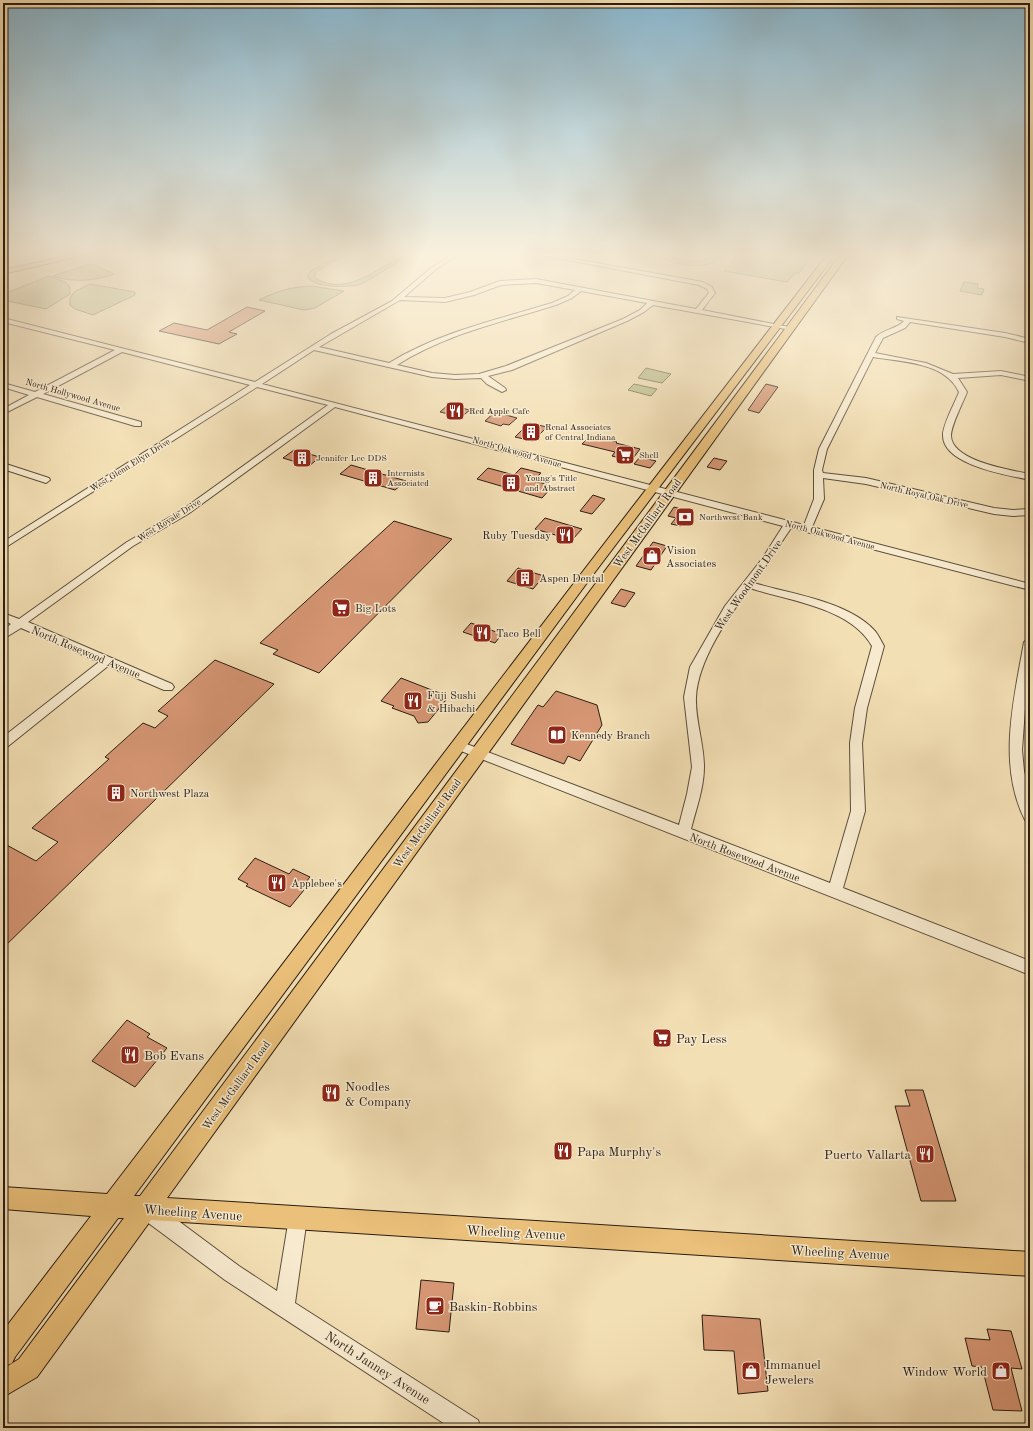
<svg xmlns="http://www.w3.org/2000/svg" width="1033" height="1431" viewBox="0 0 1033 1431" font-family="'Old Standard TT',serif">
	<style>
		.green { fill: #bdc18c; stroke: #746f50 }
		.building { fill: #d69674; stroke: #2a1d13 }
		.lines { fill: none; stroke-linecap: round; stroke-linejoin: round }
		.minor-casing { stroke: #5c4e3b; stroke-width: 2 }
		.major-casing { stroke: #2a1d13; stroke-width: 2 }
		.minor { fill: #f7eace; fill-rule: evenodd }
		.major { fill: #eac07a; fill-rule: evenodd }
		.labels { text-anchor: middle; stroke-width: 3; stroke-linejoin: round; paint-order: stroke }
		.far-street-label { font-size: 9px; fill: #2a1d13; stroke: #f7eace }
		.far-poi-label { font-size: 9px; fill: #2a1d13; stroke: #f7eace; text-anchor: start }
		.street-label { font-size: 11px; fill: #2a1d13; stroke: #f7eace }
		.poi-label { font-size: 11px; fill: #2a1d13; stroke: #f7eace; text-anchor: start }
		.near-poi-label { font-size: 13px; fill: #2a1d13; stroke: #f7eace; text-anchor: start }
		.near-street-label { font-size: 13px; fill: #2a1d13; stroke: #f7eace }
	</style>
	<rect width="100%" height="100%" fill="#f3dfb4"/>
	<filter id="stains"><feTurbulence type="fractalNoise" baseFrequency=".005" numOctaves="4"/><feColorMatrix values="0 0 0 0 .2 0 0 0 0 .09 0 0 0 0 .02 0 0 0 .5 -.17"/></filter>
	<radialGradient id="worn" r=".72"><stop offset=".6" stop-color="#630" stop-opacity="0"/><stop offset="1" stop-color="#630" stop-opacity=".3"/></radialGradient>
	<path class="green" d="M340 255H346L317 271 314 276 317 279C346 296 378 269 403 255H409C401 260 364 284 358 285 345 287 319 288 309 279L308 275 311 271Z
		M659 255C671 255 682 262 696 261 708 261 715 255 726 255 712 270 674 268 659 255Z
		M739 255H808L805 260 808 261 799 273H795L787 282 724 271Z
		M89 264 95 265 114 274C94 281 74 283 53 276Z
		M49 276 65 282 70 287V294L46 309 3 300 4 294Z
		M964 282 978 284 977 288 984 289 982 295 960 291Z
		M90 284 135 292V295L93 315 75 309 70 305V298L74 292Z
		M311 286 344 291 315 308 304 310 259 300C276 291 292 287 311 286Z
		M646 368 671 374 662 383 638 378Z
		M634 384 657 389 651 396 628 390Z"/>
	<path class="building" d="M247 307 265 311 229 332 237 334 219 344 159 331 174 323 207 330Z
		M766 384 778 387 759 413 748 410Z
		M448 405 470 410 461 417 440 412Z
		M495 412 517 418 509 425 503 424 501 426 485 421Z
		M529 423 547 427 533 441 515 437Z
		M591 435 617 442 616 443 640 449 631 461 612 456 615 452 582 444Z
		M294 450 320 457 309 466 283 458Z
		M640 457 656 461 650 468 634 464Z
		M714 458 727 461 720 470 707 467Z
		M351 465 406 481 395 490 340 474Z
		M488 468 514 475 521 468 541 473 533 481 547 484 545 487 551 488 542 498 477 479Z
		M593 495 605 499 592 514 580 511Z
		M674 507 691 512 681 526 671 524 676 518 668 516Z
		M545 518 582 529 572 540 535 529Z
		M394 521 452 539 319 673 273 654 278 650 260 643Z
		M653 542 667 546 651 570 636 566Z
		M518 568 544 576 533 589 507 581Z
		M621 589 635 593 625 607 611 603Z
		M471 623 502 634 495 643 463 632Z
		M215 660 274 684 3 948V843L36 861 58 842 32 828 109 759 105 757 143 723 155 728 168 716 158 711Z
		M401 678 442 694 439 698 446 700 428 722 418 723 414 716 392 708 394 706 381 701Z
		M556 691 597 705 602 725 580 761 568 756 564 764 511 744 538 705 543 707Z
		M255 858 289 874 293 869 310 877 306 882 309 884 290 907 246 886 248 884 238 879Z
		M127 1020 150 1034 147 1037 167 1048 135 1087 92 1061Z
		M905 1090H923L956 1201H921L895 1106H910Z
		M421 1280 454 1283 449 1332 416 1329Z
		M702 1315 760 1319 768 1391 738 1394 734 1351 704 1350Z
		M987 1329 1011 1331 1022 1369 1011 1368 1022 1411 993 1410 982 1367 972 1366 965 1338 990 1340Z"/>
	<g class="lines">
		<g class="minor-casing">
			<path id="minor" d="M451 255H458L435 270 404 297 445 298 470 292 500 281 536 279 696 309 709 293 707 289 699 285 541 255H552L703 282 712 287 715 293 702 310 794 328 791 330 653 305 644 312 627 321 512 370 488 376 505 388 506 390 502 392 487 384 481 378 455 379 432 377 314 350 262 384 804 525 814 499V470L819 449 876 337C884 329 897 329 904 321L897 319V317L1005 333 1030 339V343L1005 337 910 322 905 328 883 338 875 353 926 363 953 374 1001 371 1030 377V381L1001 375 958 378 967 392C963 403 951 425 951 436 952 461 1010 470 1030 474V480C1008 475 942 465 943 435 943 424 955 403 959 392 945 362 902 362 873 357L827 449 822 470 823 473 866 478 994 508 1013 510 1030 509V515L1013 516 994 514 866 484 823 478 824 499 812 527 1030 584V590L791 528 754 583C790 594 847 601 874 630 878 634 881 641 884 646L867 708 862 743 865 811 843 888 1030 961V975L456 749 454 746 456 743H464L679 825 687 794 692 767 684 697 690 667 725 606 762 559 783 526 335 407 188 514 133 546 28 622 172 684 174 687 172 690H164L108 666 7 747 3 749V737L99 662 21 628 3 639V630L11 624 3 620V613L19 619 127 542 182 510 328 405 257 387 3 549V542L250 385 122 352 43 394 141 422V426H135L37 397 3 414V409L29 395 3 387V383L35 392 115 350 3 322V318L255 382 331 334 392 301 431 268ZM536 283 575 290 568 296 552 303C496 320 440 332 389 363L319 347 400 300 445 302 474 295 501 285ZM581 291 647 303 640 310 623 319 506 366 479 374 455 375 432 373 397 365C446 334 502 322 556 305L572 298ZM750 588C789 601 850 607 872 646L855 708 850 743 851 811 830 883 691 829C696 809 704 788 704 767 704 743 695 720 696 697 698 660 728 617 750 588Z
				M3 463 49 478 50 480 46 483 3 469Z
				M1030 638V674L1025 709 1022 750 1024 771 1030 796V821L1025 820C997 765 1014 699 1024 642Z
				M150 1203 157 1205 239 1266 277 1291 289 1218 291 1211 298 1209 305 1211 307 1218 295 1303 478 1420 481 1428H451L225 1280 143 1219 141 1212 143 1205Z"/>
		</g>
		<g class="major-casing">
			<path id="major" d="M72 255H85L3 274V270Z
				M827 255H835L592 576 134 1196H140L840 255H848L167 1198 1030 1252V1276L151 1220 37 1377 3 1397V1369L19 1359 124 1218H118L15 1357 12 1363 3 1367V1331L91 1216 3 1209V1187L107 1194 584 570Z"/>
		</g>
		<use href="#minor" class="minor"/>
		<use href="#major" class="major"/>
	</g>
	<linearGradient id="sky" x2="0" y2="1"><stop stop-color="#89b8d0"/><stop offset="0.56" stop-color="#faf1dd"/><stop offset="1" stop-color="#faf1dd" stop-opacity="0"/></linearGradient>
	<rect width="1033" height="455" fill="url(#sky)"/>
	<defs>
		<g id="restaurant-square" transform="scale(1)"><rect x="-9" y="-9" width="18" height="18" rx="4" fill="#8f2418" stroke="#f7eace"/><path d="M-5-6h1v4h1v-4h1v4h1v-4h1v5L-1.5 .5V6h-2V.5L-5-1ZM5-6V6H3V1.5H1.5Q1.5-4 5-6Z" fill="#fff"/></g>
		<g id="building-square" transform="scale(1)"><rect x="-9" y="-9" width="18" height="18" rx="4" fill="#8f2418" stroke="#f7eace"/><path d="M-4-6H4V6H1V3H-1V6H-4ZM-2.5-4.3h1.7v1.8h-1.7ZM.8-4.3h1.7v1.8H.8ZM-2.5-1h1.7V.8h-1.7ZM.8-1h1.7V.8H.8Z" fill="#fff"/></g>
		<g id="supermarket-square" transform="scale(1)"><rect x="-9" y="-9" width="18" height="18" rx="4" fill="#8f2418" stroke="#f7eace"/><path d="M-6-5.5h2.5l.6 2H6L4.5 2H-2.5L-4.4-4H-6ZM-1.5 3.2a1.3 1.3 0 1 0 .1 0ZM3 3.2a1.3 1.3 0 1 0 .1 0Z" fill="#fff"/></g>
		<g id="bank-square" transform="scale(1)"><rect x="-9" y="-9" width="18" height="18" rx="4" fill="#8f2418" stroke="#f7eace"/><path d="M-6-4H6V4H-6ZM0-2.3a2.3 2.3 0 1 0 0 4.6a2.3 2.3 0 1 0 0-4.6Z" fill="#fff"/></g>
		<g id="shop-square" transform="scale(1)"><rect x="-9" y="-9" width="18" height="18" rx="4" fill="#8f2418" stroke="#f7eace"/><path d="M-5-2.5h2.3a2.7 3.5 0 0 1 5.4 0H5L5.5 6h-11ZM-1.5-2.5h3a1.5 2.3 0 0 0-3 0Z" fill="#fff"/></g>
		<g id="library-square" transform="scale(1)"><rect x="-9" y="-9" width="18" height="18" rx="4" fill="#8f2418" stroke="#f7eace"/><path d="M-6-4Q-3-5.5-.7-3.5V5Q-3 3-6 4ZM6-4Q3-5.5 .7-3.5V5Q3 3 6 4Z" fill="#fff"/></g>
		<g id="cafe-square" transform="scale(1)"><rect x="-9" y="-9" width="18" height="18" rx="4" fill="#8f2418" stroke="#f7eace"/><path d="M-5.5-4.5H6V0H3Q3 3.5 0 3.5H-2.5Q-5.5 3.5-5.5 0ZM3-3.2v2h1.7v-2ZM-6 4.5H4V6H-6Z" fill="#fff"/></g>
	</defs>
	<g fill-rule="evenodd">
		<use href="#restaurant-square" x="455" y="411"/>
		<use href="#building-square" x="531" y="432"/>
		<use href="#supermarket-square" x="625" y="455"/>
		<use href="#building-square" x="302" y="458"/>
		<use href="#building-square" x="373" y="478"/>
		<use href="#building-square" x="511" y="483"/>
		<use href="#bank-square" x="685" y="517"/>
		<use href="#restaurant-square" x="565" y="535"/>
		<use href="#shop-square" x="652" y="556"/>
		<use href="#building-square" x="525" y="578"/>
		<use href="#supermarket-square" x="341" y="608"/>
		<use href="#restaurant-square" x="482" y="633"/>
		<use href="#restaurant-square" x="413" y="701"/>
		<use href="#library-square" x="557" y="735"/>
		<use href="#building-square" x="116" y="793"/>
		<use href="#restaurant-square" x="277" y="883"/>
		<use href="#supermarket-square" x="662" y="1038"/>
		<use href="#restaurant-square" x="130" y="1055"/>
		<use href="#restaurant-square" x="331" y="1093"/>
		<use href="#restaurant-square" x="563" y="1151"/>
		<use href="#restaurant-square" x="925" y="1154"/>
		<use href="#cafe-square" x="435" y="1306"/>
		<use href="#shop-square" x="751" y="1371"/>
		<use href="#shop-square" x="1001" y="1371"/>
	</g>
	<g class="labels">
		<g class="far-street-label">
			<text transform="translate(73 395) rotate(16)" y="3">North Hollywood Avenue</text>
			<text transform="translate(517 452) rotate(16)" y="3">North Oakwood Avenue</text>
			<text transform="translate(130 465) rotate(-32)" y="3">West Glenn Ellyn Drive</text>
			<text transform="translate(924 495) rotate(13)" y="3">North Royal Oak Drive</text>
			<text transform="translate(169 520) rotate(-32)" y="3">West Royale Drive</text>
			<text transform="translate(830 535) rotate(15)" y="3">North Oakwood Avenue</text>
		</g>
		<g class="far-poi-label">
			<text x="469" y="414">Red Apple Cafe</text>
			<text x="545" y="430">Renal Associates<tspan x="545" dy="10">of Central Indiana</tspan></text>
			<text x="639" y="458">Shell</text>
			<text x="316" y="461">Jennifer Lee DDS</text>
			<text x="387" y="476">Internists<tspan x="387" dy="10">Associated</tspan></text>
			<text x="525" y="481">Young's Title<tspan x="525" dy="10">and Abstract</tspan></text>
			<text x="699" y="520">Northwest Bank</text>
		</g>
		<g class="street-label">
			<text transform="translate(647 523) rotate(-54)" y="4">West McGalliard Road</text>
			<text transform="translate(748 585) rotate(-55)" y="4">West Woodmont Drive</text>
			<text transform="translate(86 652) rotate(23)" y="4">North Rosewood Avenue</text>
			<text transform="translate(427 823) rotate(-54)" y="4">West McGalliard Road</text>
			<text transform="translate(745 857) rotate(21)" y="4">North Rosewood Avenue</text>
			<text transform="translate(236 1085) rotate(-54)" y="4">West McGalliard Road</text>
		</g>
		<g class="poi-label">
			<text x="551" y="539" text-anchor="end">Ruby Tuesday</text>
			<text x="666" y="554">Vision<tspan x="666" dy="13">Associates</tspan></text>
			<text x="539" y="582">Aspen Dental</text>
			<text x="355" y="612">Big Lots</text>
			<text x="496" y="637">Taco Bell</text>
			<text x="427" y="699">Fuji Sushi<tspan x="427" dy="13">&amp; Hibachi</tspan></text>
			<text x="571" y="739">Kennedy Branch</text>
			<text x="130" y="797">Northwest Plaza</text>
			<text x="291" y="887">Applebee's</text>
		</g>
		<g class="near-poi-label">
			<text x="676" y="1043">Pay Less</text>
			<text x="144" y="1060">Bob Evans</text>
			<text x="345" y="1091">Noodles<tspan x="345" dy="15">&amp; Company</tspan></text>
			<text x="577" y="1156">Papa Murphy's</text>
			<text x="911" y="1159" text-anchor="end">Puerto Vallarta</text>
			<text x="449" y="1311">Baskin-Robbins</text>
			<text x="765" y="1369">Immanuel<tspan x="765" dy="15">Jewelers</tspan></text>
			<text x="987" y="1376" text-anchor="end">Window World</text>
		</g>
		<g class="near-street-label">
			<text transform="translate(193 1212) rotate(4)" y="5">Wheeling Avenue</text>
			<text transform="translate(516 1232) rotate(3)" y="5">Wheeling Avenue</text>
			<text transform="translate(840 1252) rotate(3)" y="5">Wheeling Avenue</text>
			<text transform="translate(378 1367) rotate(33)" y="5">North Janney Avenue</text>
		</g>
	</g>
	<rect width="1033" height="1431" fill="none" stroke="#f3dfb4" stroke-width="16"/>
	<rect x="4" y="4" width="1025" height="1423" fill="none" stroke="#2a1d13" stroke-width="2"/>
	<rect x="8" y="8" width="1017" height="1415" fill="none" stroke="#2a1d13"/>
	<rect width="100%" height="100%" filter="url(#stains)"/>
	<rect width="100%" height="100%" fill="url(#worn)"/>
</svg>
